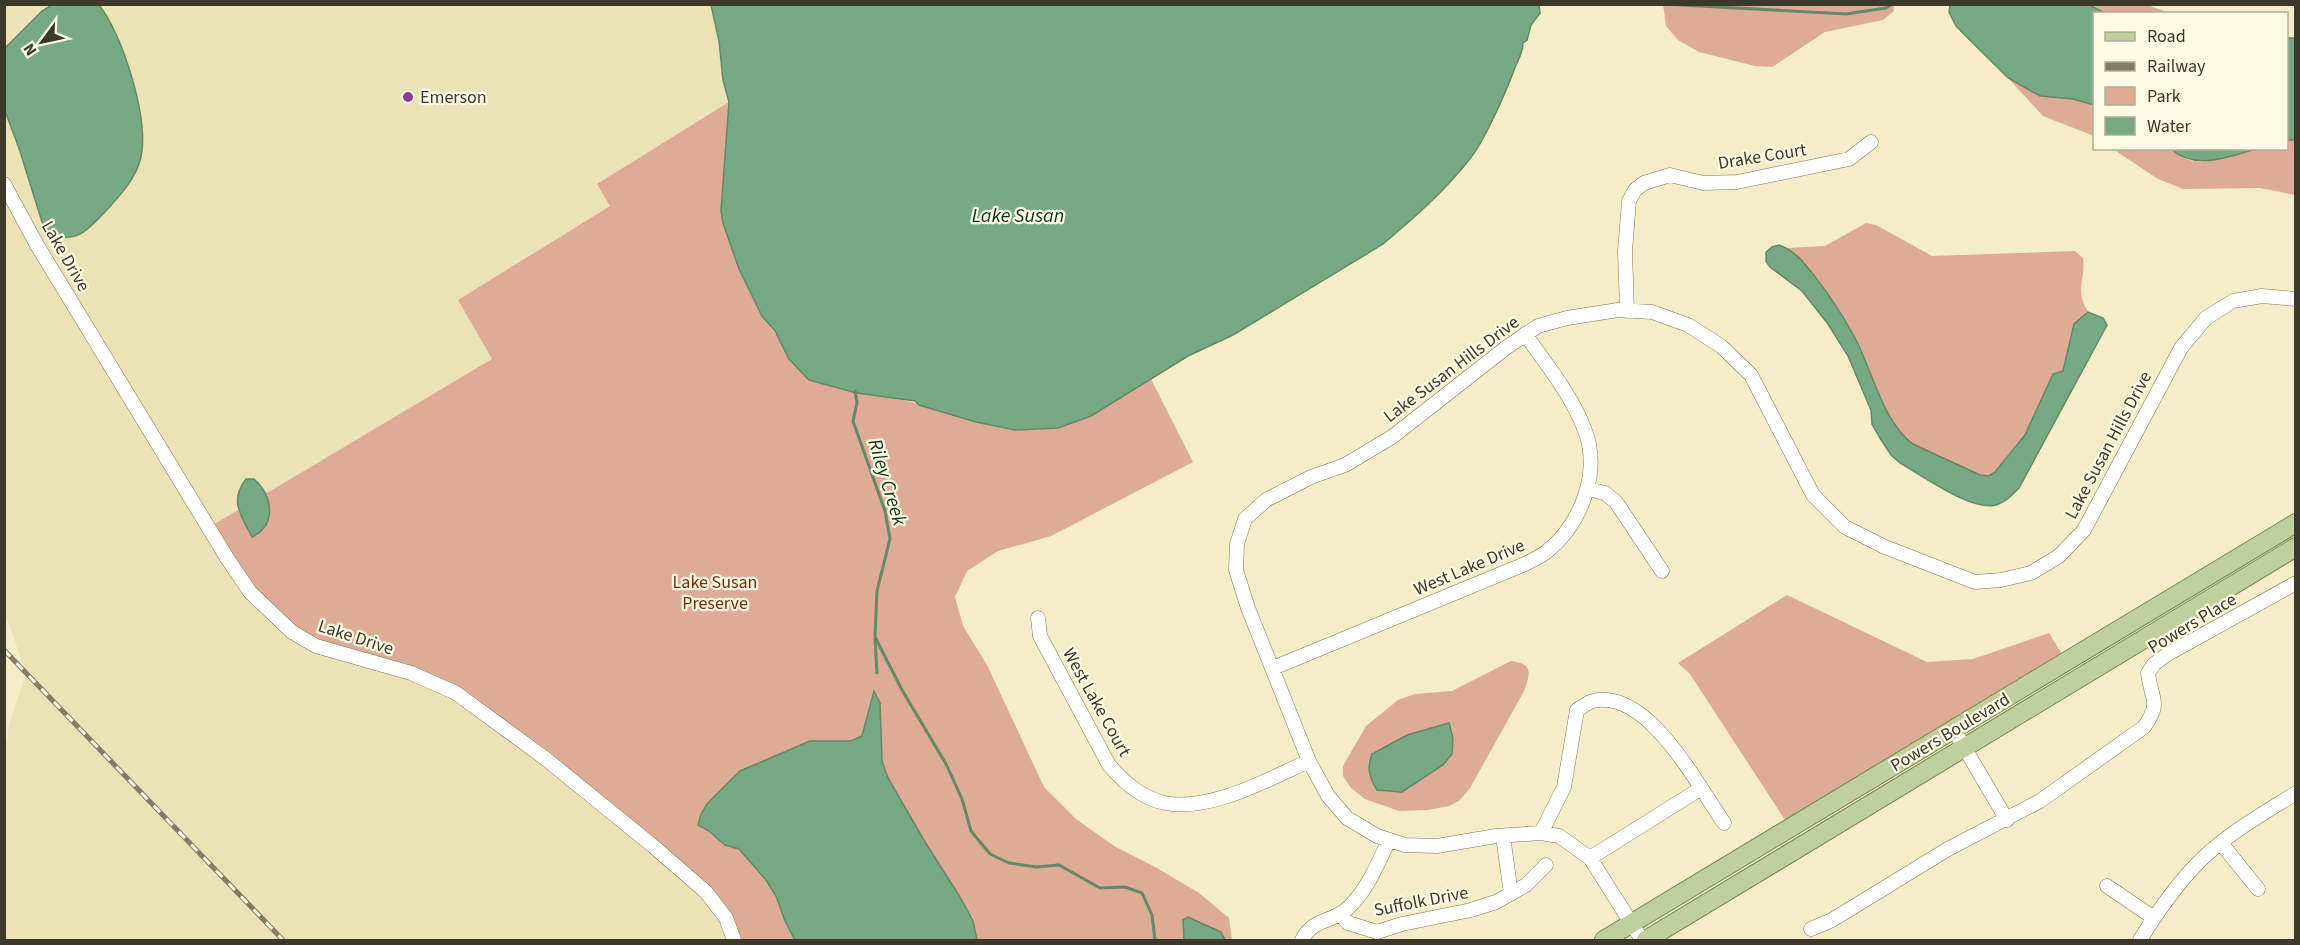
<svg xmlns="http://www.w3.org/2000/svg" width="2300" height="945" viewBox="0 0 2300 945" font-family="'Source Sans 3',sans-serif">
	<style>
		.built { fill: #ebe2b6 }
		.green { fill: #deab96 }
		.water { fill: #77aa82; stroke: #658868; stroke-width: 1.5 }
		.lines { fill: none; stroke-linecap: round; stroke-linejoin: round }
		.stream { stroke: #658868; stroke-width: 3 }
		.minor-casing { stroke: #7f7757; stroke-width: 15 }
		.major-casing { stroke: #75864c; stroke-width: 20 }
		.minor { stroke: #fff; stroke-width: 14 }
		.major { stroke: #bfcf9e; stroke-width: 18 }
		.rail-casing { stroke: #827d66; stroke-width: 5 }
		.rail { stroke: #fefae4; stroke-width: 3; stroke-dasharray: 9; stroke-linecap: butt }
		.poi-dot { fill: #9637a0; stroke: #fefae4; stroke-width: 2 }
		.labels { text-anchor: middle; stroke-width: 4.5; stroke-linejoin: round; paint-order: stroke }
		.poi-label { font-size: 18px; fill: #3c392b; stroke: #fefae4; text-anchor: start }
		.street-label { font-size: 18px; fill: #3c392b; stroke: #fefae4 }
		.park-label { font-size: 18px; fill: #742d05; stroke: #fefae4 }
		.water-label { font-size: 20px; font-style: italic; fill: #093217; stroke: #fefae4 }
	</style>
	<rect width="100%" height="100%" fill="#f4edc8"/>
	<path class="built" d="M5 5H712L729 102 598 184 611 205 458 300 492 359 456 693 694 881 731 940H5V748L10 722 26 673 5 613Z"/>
	<path class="green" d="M1663 4H1893L1894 11 1883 20 1825 32 1772 67 1755 66 1699 52 1678 40 1666 26Z
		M2087 5H2147L2170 13H2105Z
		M2008 78 2040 96 2073 99 2094 105V136L2043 116Z
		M729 102 723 223 739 269 762 316 780 340 889 397 932 407 976 422 1015 430 1091 416 1151 379 1193 462 1051 536 998 551 967 571 955 597 963 626 987 665 1044 787 1076 819 1114 846 1155 867 1199 893 1229 918 1232 940H734L706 892 456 693 316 646 250 592 208 528 492 359 458 300 610 206 597 184Z
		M2287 140H2295V195L2260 188 2183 189 2158 179 2113 149H2171C2201 176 2225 152 2257 149 2267 148 2277 149 2286 148Z
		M1866 223 1876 225 1932 256 2075 251 2083 258C2086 282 2074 287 2088 312L2074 324 2063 371 2053 374 2025 435 1995 472 1989 476 1980 475 1913 444C1885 424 1869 371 1856 340 1844 314 1810 264 1787 248L1825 246Z
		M1787 595 1927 662 1973 659 2049 633 2063 656 1785 820 1690 674 1678 663Z
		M1511 661C1534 664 1530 674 1524 691L1470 788 1459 801 1449 806 1427 810 1399 811 1365 799 1351 788 1343 776V766L1366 726 1398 700 1415 694 1452 691Z"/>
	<path class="water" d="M53 4 99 5C123 35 149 119 141 157 136 179 118 198 103 214 85 232 80 240 52 237L42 222 19 148 5 111V48L42 11Z
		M2087 4 2105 13 2094 14V105L2073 99 2040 96 2008 78 1956 26 1949 12 1950 5Z
		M1539 5 1540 13 1531 25 1527 40 1523 43C1523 54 1516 63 1513 73 1505 94 1485 139 1472 156 1447 189 1415 217 1383 244L1233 335 1188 356 1091 416 1058 428 1015 430 976 422 919 405 915 401 857 393 809 380 789 359 775 331 762 316 739 269 723 223 721 211 729 102 723 80 719 41 711 5Z
		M2286 38H2295V140H2287Z
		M2171 149H2256C2227 157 2196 171 2171 149Z
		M1779 245C1796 251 1805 264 1816 278 1830 296 1843 316 1854 336 1872 369 1882 421 1913 444L1980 475 1989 476 1995 472 2025 435 2053 374 2063 371 2074 324 2088 312 2103 318 2107 325 2019 488C2012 495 2006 502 1996 505 1972 512 1922 475 1900 463L1891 455 1880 438 1872 424 1871 410 1848 356 1828 324 1802 291 1770 267 1766 261V252L1772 247Z
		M246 479H254C272 495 278 524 252 537 241 515 229 501 246 479Z
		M874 691 880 703 882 761 888 778 925 842 960 897 973 921 977 940H795L785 921 776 896 766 880 739 849 725 845 709 831 698 825 701 814 707 804 740 771 810 741H851L862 736Z
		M1449 723 1453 738 1452 754 1443 765 1402 792 1377 790C1369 777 1367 768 1372 754L1407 735Z
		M1188 917 1221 932 1225 940H1184L1183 920Z"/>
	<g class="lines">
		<path class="stream" d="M1664 4 1846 14 1886 8 1892 4
			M855 391 857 403 853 421 885 511 890 539 877 591 875 637 902 690 946 764 962 799 971 831 990 854 1009 863 1036 867 1059 865 1100 888 1125 887 1142 893 1152 915 1155 940
			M875 639 877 673"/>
		<g class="minor-casing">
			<path id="minor" d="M4 184 37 245 227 558 250 592 292 632 316 646 411 673 456 693 546 759 653 846 706 892 726 918 734 940
				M1627 311 1625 251 1629 201 1635 190 1644 183 1670 175 1703 183 1737 182 1849 159 1871 142
				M1588 489 1605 493 1616 502 1662 571
				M1038 618 1040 636 1109 765C1124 782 1141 798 1165 803 1210 812 1269 779 1309 761
				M1273 668 1525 564C1531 561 1539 557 1545 553 1581 525 1602 472 1584 428 1571 394 1546 364 1525 334
				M1954 730 2007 820
				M1541 833 1564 787 1577 710C1582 707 1588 702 1593 701 1648 688 1698 786 1724 823
				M1503 836 1511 894
				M2221 843 2258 889
				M1590 858 1700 789
				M2107 886 2154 918
				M1340 914 1348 923 1377 932 1402 924 1471 910 1496 902 1526 885 1546 865
				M1811 929 1832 920 1948 849 2040 801 2144 727C2162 702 2151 700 2148 673L2154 664 2166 655 2296 583
				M1302 940C1313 918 1331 923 1347 909 1367 891 1378 863 1389 840
				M1642 940 1590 858 1559 836 1541 833 1496 836 1437 846 1405 845 1377 836 1347 818 1328 796 1309 761 1248 608 1236 570 1237 544 1245 519 1266 500 1311 477 1345 465 1392 437 1507 347 1538 326 1567 318 1618 310 1652 312 1688 325 1721 346 1751 375 1813 495 1845 527 1885 547 1975 582 2001 580 2031 573 2059 556 2084 530 2181 348 2206 318 2233 301 2262 296 2296 299
				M2140 940C2156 914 2173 889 2195 866 2223 836 2261 815 2296 793"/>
		</g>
		<g class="major-casing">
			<path id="major" d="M1604 940 2296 523
				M1646 940 2296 547"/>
		</g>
		<use href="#minor" class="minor"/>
		<use href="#major" class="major"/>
		<g class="rail-casing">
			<path id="rail" d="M4 650 283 940"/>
		</g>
		<use href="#rail" class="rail"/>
	</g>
	<circle class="poi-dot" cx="408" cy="97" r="6"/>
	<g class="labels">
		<g class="poi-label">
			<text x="420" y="103">Emerson</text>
		</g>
		<g class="street-label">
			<text transform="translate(1762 156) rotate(-9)" y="6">Drake Court</text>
			<text transform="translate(66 256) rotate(60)" y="6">Lake Drive</text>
			<text transform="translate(1451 369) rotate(-37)" y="6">Lake Susan Hills Drive</text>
			<text transform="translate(2108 445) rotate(-62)" y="6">Lake Susan Hills Drive</text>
			<text transform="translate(1469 567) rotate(-23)" y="6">West Lake Drive</text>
			<text transform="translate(2192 623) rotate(-31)" y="6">Powers Place</text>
			<text transform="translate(356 637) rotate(18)" y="6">Lake Drive</text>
			<text transform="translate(1097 702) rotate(61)" y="6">West Lake Court</text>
			<text transform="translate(1950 732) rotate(-31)" y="6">Powers Boulevard</text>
			<text transform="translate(1421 901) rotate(-11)" y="6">Suffolk Drive</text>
		</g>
		<g class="park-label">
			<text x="715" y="588">Lake Susan<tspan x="715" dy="21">Preserve</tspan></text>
		</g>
		<g class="water-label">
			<text x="1018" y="222">Lake Susan</text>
			<text transform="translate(888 482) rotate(73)" y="7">Riley Creek</text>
		</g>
	</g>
	<rect width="2300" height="945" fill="none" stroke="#3c392b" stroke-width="12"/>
	<rect x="2093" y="12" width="195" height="138" fill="#fefae4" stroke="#b0ad9a" stroke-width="1.5"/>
	<rect x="2105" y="32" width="30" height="9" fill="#bfcf9e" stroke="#b0ad9a" stroke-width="1.5"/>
	<text x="2147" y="42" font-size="18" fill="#3c392b">Road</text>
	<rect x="2105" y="62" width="30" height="9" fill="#827d66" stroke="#b0ad9a" stroke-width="1.5"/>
	<text x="2147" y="72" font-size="18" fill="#3c392b">Railway</text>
	<rect x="2105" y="87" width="30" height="18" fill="#deab96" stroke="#b0ad9a" stroke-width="1.5"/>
	<text x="2147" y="102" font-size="18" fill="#3c392b">Park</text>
	<rect x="2105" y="117" width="30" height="18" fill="#77aa82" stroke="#b0ad9a" stroke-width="1.5"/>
	<text x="2147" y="132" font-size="18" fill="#3c392b">Water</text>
	<g transform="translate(42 42) rotate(237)" stroke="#fefae4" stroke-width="4.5" paint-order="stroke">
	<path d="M0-4.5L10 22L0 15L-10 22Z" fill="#3c392b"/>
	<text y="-9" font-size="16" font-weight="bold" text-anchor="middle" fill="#3c392b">N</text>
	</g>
</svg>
